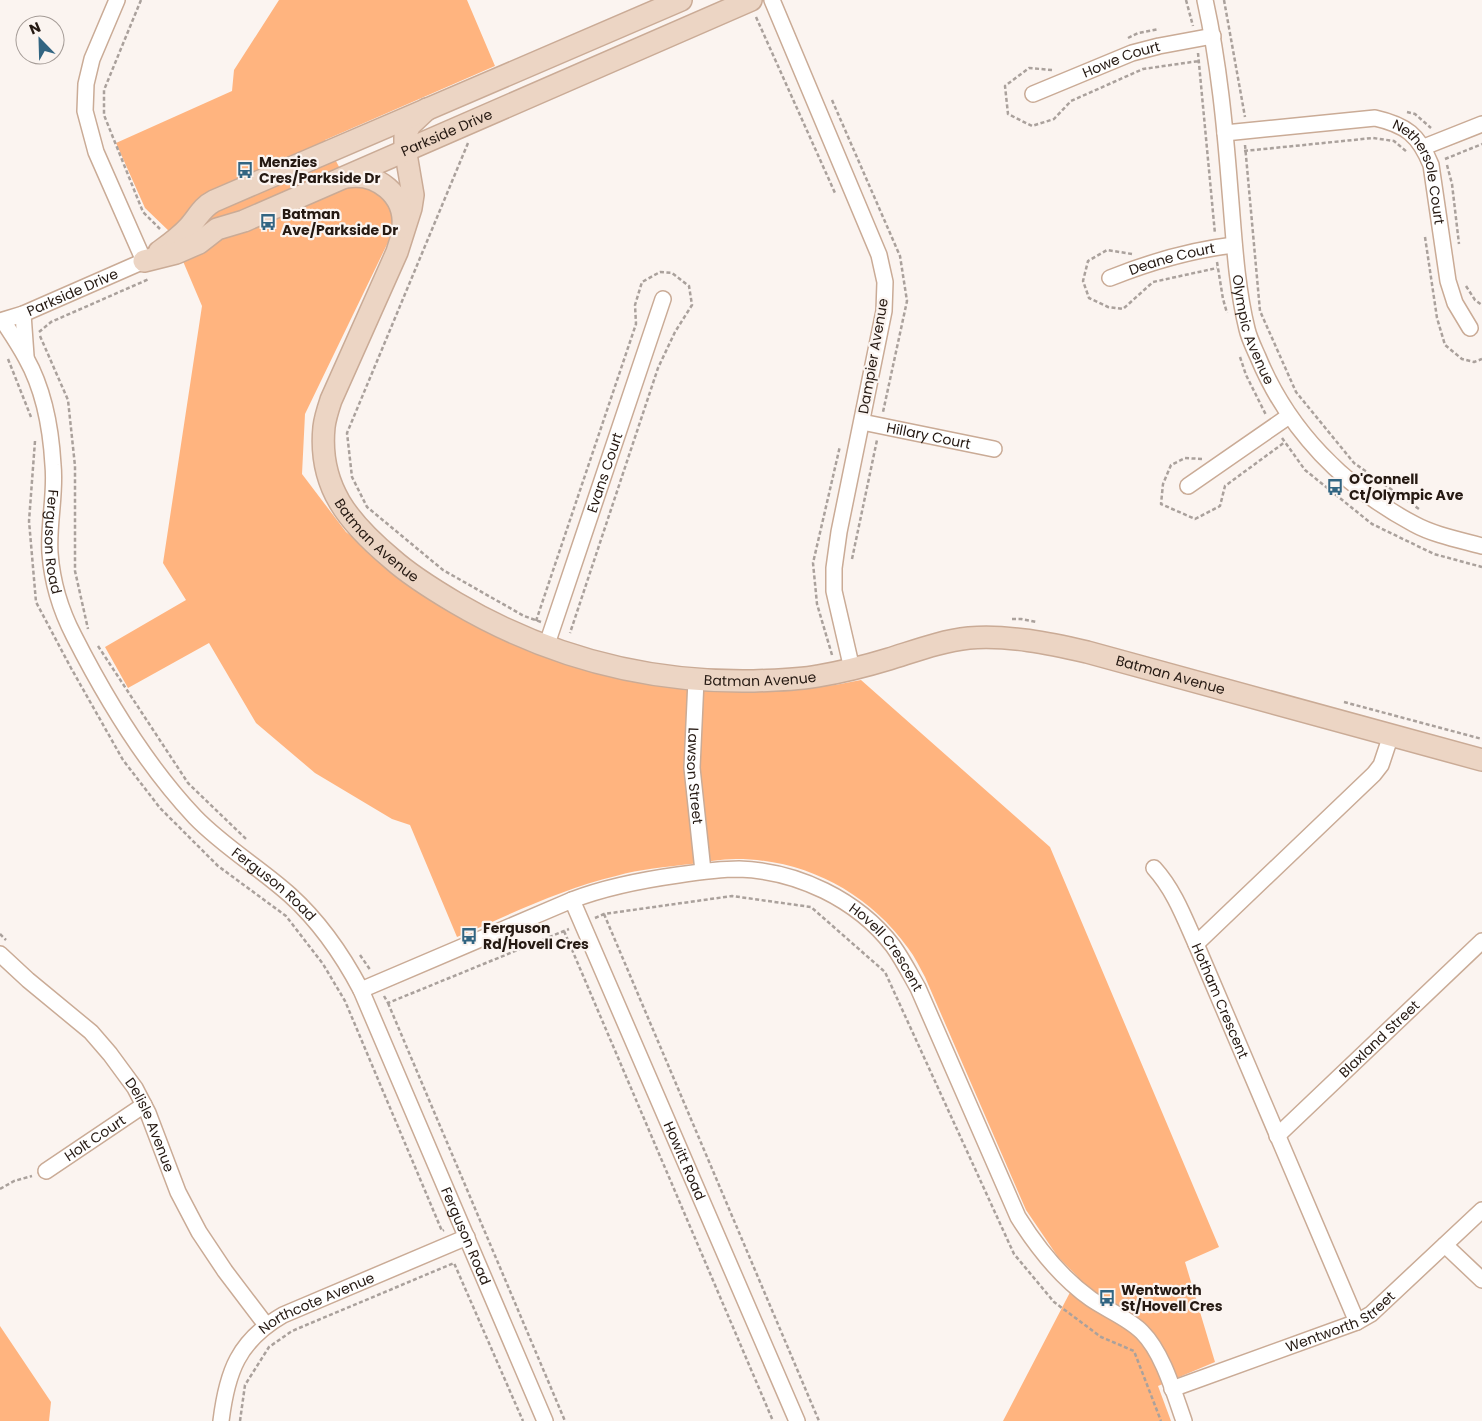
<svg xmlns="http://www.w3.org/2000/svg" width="1482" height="1421" viewBox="0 0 1482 1421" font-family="Poppins,sans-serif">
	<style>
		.green { fill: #ffb47f }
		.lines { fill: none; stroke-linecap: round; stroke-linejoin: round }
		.street-casing { stroke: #caab96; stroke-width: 18 }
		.secondary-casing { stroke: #caab96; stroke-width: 24 }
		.path { stroke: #aaa19c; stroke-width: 2.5; stroke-dasharray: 4 2.5; stroke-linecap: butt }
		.street { stroke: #fff; stroke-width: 15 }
		.secondary { stroke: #ecd5c4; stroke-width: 21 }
		.labels { text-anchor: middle; stroke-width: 4.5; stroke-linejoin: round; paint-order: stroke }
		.street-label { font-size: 14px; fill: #251912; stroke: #fbf4f0 }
		.poi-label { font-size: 14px; font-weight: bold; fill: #251912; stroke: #fbf4f0; text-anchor: start }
	</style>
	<rect width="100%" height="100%" fill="#fbf4f0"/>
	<path class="green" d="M279 0H467L495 66 325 140 349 186 377 188 396 215 393 232 305 414 302 474 346 532 450 610 551 659 658 686 779 690 835 685 861 680 1050 847 1219 1247 1185 1262 1215 1362 1158 1386 1171 1421H1003L1078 1277 1058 1257 1026 1210 925 977C920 968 915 957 908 948 868 892 804 859 736 859 721 859 706 862 691 864 666 867 640 869 616 876 561 889 509 915 457 937L410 825 392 819 315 773 256 723 209 643 128 688 105 647 186 600 163 563 202 306 171 233 145 208 116 143 232 91 234 70Z
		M0 1326 51 1402 49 1421H0Z"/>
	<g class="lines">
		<g class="street-casing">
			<g id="street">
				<path d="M772 0 879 255 885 282 884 311 839 532 834 568V591L852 669"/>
				<path id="s1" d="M1205 0C1219 63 1225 127 1230 191 1234 237 1236 284 1247 329 1249 338 1254 348 1258 357 1288 430 1344 487 1414 524 1434 535 1460 540 1482 546"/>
				<path id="s2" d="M1033 94 1132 53 1159 46 1213 36"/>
				<path id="s3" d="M1225 133 1375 118C1406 125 1419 135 1431 165L1448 281 1455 303 1470 328"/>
				<path d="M1424 147 1482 124"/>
				<path id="s4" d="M1110 278C1150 262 1191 250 1234 245"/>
				<path d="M23 314 26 356"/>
				<path id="s5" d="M0 321 23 314 144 261 96 152 85 111 86 84 92 59 117 0"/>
				<path id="s6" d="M3 321C11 333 19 345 26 358 44 390 51 429 53 465 56 494 48 524 50 553 52 581 61 611 74 636 107 701 145 764 195 817 224 847 260 868 290 895 321 923 342 954 361 990L545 1421"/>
				<path id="s7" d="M862 422 994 449"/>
				<path d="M1188 486 1289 416"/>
				<path id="s8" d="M546 647 663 299"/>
				<path id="s9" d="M696 680 692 768 703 871"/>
				<path id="s10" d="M1154 868C1174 890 1184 917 1196 944L1357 1322"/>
				<path id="s11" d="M572 900 797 1421"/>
				<path d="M1196 944 1374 774 1381 765 1391 735"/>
				<path id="s12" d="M0 954 28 980 91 1032 110 1054 135 1088 148 1113 178 1192 199 1232 225 1271 266 1325"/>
				<path id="s13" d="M361 990 572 900C606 887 642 880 678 875 698 872 718 869 739 869 797 871 857 899 893 946 903 960 910 974 918 988L1018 1217C1038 1249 1060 1277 1091 1299 1107 1310 1128 1318 1142 1332 1163 1353 1174 1393 1184 1421"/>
				<path id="s14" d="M1277 1136 1482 941"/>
				<path id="s15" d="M46 1171 144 1105"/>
				<path d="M1445 1245 1482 1280"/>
				<path id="s16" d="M1172 1389 1357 1322 1371 1314 1482 1210"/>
				<path id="s17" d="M221 1421C227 1372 238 1341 283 1315L467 1237"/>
			</g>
		</g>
		<g class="secondary-casing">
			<g id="secondary">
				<path id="s18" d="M427 109 410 125 405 136V148L413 195 411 208 397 252 331 400C328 409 325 418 324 427 318 487 349 523 392 559 411 576 434 590 456 603 548 657 647 683 754 681 775 680 797 680 818 676 842 672 866 666 889 659 915 651 941 641 969 638 1009 635 1048 643 1087 652L1482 760"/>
				<path d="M347 177C377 172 406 195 403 227"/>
				<path d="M159 252C170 244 180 237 189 227 198 217 202 207 214 201L681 0"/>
				<path id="s19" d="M144 261 176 253 199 243 217 229 244 221 751 0"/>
			</g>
		</g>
		<path class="path" d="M141 0 104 90V115L143 212 160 229
			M1186 0 1193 26
			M1224 0 1245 117
			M756 17 835 193
			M1128 38 1138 33 1159 29
			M1198 53 1215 234
			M1052 70 1029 68 1005 86 1008 114 1032 126 1054 119 1071 101 1143 69 1199 61
			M832 100 900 256 907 301 883 412
			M1407 112 1415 114 1431 128
			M468 143 347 433 352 477 367 507 443 570 524 616 541 622
			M1245 145 1260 311 1296 392 1354 463 1419 509
			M1244 151 1373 138 1394 141 1407 152
			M1445 159 1482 144
			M1447 165 1452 184 1459 244
			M1425 237 1437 318 1445 345 1462 359 1474 362 1482 359
			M1132 254 1107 250 1088 261 1083 281 1089 298 1108 307 1123 309 1153 282 1217 268
			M1217 262 1223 299 1227 313
			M1466 286 1475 300 1482 305
			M39 332 51 322 149 279
			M40 336 68 400 75 466V571L88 629
			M1240 357 1246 375 1266 415
			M8 359 31 417
			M1282 438 1305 470 1372 524 1434 554 1482 567
			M35 441 29 521 36 602 71 668 123 760 160 808 218 866 286 916 323 964 345 1001 442 1231 444 1230
			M1202 459 1185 458 1171 465 1163 484 1161 504 1195 519 1220 506 1225 486 1285 442
			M852 559 877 440
			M1012 619H1021L1037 622
			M536 621 636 324 635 305 642 282 660 272 672 273 689 286 692 305 675 332 658 368 570 633
			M98 646 188 783 246 839
			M832 655 817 604 813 563 840 446
			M1344 702 1482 739
			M604 914 819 1421
			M595 918 604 914 732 896 811 907 885 972 1014 1254 1054 1302 1101 1337 1134 1351 1161 1421
			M564 931 773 1421
			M0 934 6 940
			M360 955 371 971
			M384 996 388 1003 569 929
			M388 1003 565 1421
			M0 1189 14 1181 32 1176
			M240 1421 245 1385 269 1347 292 1331 454 1263 523 1421"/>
		<use href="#street" class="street"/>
		<use href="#secondary" class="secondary"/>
	</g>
	<defs>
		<g id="bus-bare" transform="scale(1.35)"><path d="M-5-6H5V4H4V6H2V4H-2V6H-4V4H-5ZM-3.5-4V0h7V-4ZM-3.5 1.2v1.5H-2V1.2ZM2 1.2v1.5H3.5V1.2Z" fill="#326582" stroke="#fbf4f0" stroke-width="2.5" paint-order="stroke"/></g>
	</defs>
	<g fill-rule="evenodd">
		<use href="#bus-bare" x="245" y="170"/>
		<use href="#bus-bare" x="268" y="222"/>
		<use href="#bus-bare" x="1335" y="487"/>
		<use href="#bus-bare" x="469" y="936"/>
		<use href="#bus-bare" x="1107" y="1298"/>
	</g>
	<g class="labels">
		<g class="street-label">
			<text dy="5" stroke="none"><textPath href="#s2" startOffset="95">Howe Court</textPath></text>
			<text dy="5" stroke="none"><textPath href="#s19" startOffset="330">Parkside Drive</textPath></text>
			<text dy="5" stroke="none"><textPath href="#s3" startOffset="229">Nethersole Court</textPath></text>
			<text dy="5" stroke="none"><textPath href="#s4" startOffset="65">Deane Court</textPath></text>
			<text dy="5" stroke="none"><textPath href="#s5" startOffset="78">Parkside Drive</textPath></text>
			<text dy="5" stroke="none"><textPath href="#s1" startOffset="334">Olympic Avenue</textPath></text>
			<text transform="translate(873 356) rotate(-80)" y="5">Dampier Avenue</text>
			<text dy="5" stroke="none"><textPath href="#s7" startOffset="68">Hillary Court</textPath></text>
			<text dy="5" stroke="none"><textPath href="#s8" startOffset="184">Evans Court</textPath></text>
			<text dy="5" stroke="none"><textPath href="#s18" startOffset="476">Batman Avenue</textPath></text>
			<text dy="5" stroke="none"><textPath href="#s6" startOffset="232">Ferguson Road</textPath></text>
			<text dy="5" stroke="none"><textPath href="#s18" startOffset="1316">Batman Avenue</textPath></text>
			<text dy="5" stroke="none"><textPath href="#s18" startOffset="896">Batman Avenue</textPath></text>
			<text dy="5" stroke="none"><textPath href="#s9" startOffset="96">Lawson Street</textPath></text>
			<text dy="5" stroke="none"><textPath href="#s6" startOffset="652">Ferguson Road</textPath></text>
			<text dy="5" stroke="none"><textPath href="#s13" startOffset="574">Hovell Crescent</textPath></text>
			<text dy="5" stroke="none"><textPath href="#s10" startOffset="149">Hotham Crescent</textPath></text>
			<text dy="5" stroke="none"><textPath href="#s14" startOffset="141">Blaxland Street</textPath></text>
			<text dy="5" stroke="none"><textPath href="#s12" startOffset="231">Delisle Avenue</textPath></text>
			<text dy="5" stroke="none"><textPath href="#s15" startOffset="59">Holt Court</textPath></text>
			<text dy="5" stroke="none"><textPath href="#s11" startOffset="284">Howitt Road</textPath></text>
			<text dy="5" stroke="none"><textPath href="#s6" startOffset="1058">Ferguson Road</textPath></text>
			<text dy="5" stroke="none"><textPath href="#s17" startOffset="164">Northcote Avenue</textPath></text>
			<text dy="5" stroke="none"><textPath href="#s16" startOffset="182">Wentworth Street</textPath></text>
		</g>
		<g class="poi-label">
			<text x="259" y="167">Menzies<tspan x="259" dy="16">Cres/Parkside Dr</tspan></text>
			<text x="282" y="219">Batman<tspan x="282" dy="16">Ave/Parkside Dr</tspan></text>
			<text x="1349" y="484">O'Connell<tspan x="1349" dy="16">Ct/Olympic Ave</tspan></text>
			<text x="483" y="933">Ferguson<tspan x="483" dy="16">Rd/Hovell Cres</tspan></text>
			<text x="1121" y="1295">Wentworth<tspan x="1121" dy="16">St/Hovell Cres</tspan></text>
		</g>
	</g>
	<g transform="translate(40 40) rotate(337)"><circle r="24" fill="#fbf4f0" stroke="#a59c97"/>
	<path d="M0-4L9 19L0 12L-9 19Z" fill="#326582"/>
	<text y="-8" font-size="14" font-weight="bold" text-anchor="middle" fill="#251912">N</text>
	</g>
</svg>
